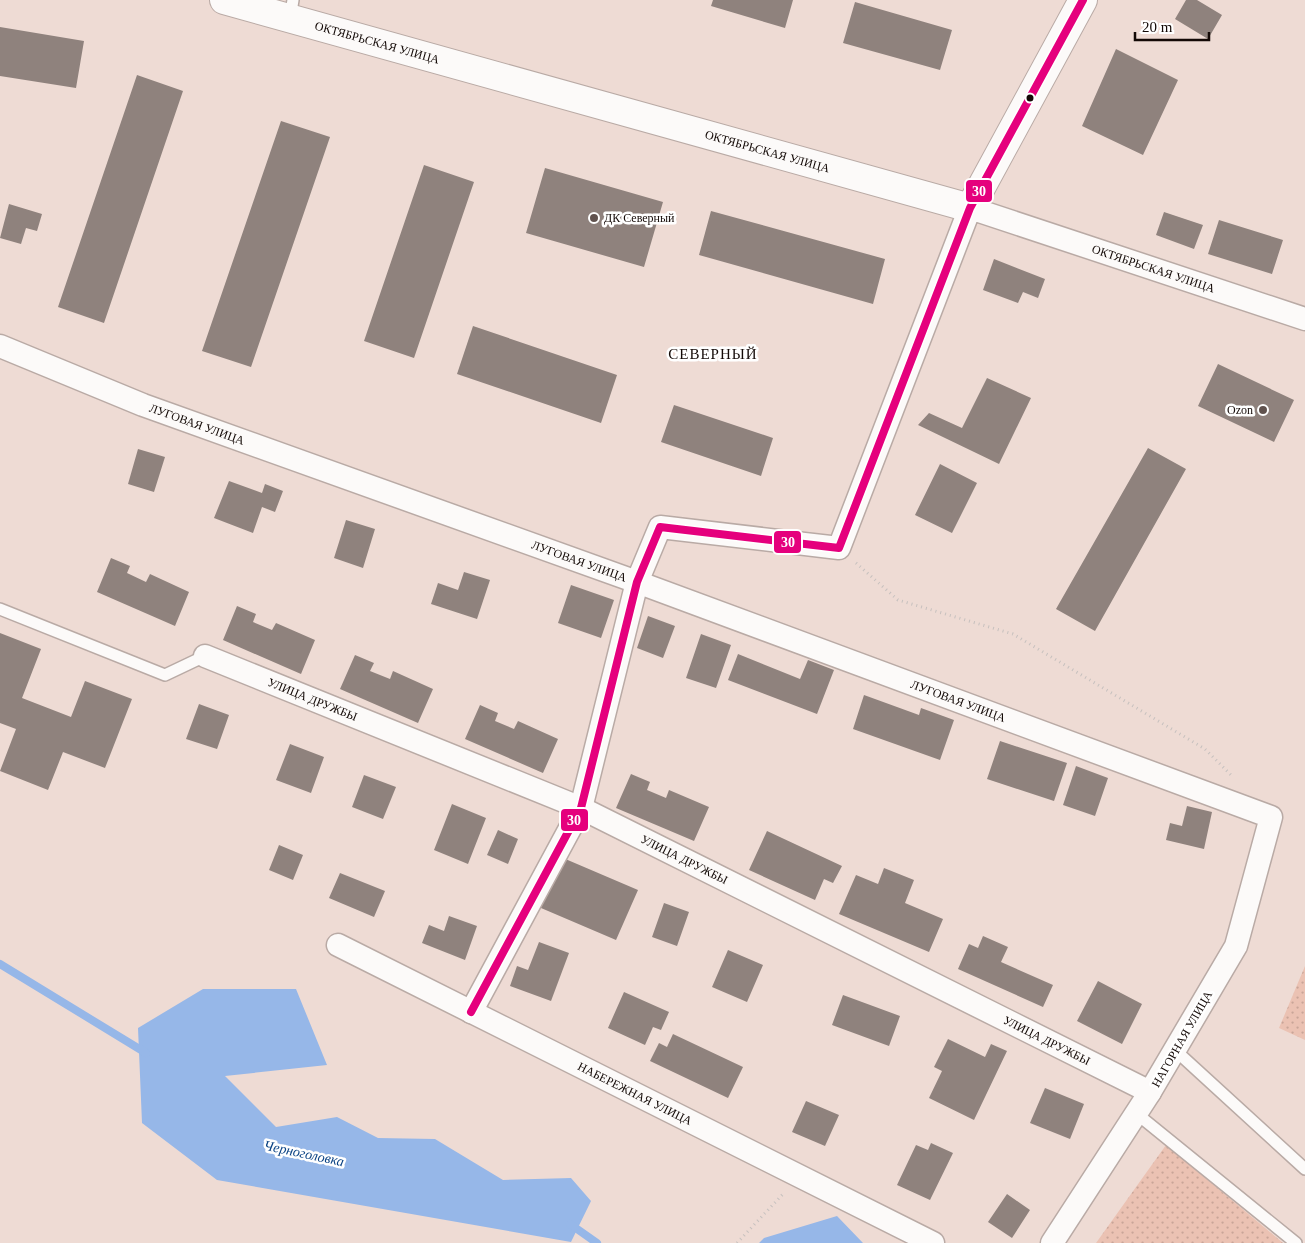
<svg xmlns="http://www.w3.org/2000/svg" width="1305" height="1243" viewBox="0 0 1305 1243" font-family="'Times New Roman',serif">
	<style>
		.grass { fill: url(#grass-dots) }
		.water { fill: #96b7e8 }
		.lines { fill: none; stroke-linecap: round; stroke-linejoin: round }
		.stream { stroke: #96b7e8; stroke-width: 8 }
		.building { fill: #8f827d }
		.lane-casing { stroke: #b9aaa5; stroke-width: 14 }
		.street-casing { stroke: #b9aaa5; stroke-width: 25 }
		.secondary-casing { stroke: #b9aaa5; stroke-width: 30 }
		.path { stroke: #c6c0be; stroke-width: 3; stroke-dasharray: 1 4; stroke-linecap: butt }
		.lane { stroke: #fcfaf9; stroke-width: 11 }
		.street { stroke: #fcfaf9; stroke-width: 22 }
		.secondary { stroke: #fcfaf9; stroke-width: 28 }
		.bus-1-casing { stroke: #fff; stroke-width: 11 }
		.bus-1 { stroke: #e5007d; stroke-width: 8 }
		.bus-dot { fill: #130906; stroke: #fff; stroke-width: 2 }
		.poi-dot { fill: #60524e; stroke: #fff; stroke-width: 2 }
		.labels { text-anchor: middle; stroke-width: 5; stroke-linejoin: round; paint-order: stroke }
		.street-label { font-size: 12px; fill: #130906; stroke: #fff }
		.poi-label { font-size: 12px; fill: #130906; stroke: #fff; text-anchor: start }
		.water-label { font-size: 14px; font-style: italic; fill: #0a4283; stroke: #fff }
		.quarter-label { font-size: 15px; letter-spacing: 1px; fill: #130906; stroke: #fff }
		.line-badge { stroke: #fff; stroke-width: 2 }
		.badge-label { font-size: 14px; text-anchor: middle; font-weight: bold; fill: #fff }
	</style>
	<defs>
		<pattern id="grass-dots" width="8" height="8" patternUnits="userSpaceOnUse" patternTransform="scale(1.25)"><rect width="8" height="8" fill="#ebc2b3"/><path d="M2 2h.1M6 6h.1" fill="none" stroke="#c9a598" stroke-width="1.8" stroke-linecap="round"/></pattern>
	</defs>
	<rect width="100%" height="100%" fill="#eedbd4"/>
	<path class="grass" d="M1305 966V1040L1279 1028Z
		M1166 1145 1283 1243H1096Z"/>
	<path class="water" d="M203 989H296L327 1065 225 1076 276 1127 337 1117 378 1138 435 1139 503 1180 571 1178 591 1201 571 1242 217 1180 142 1123 138 1028Z
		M837 1216 863 1243H759L764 1238Z"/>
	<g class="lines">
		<path class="stream" d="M0 964 146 1053
			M570 1224 597 1243"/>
	</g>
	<path class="building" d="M713 0H793L785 28 711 6Z
		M1186 0H1197L1222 15 1208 39 1175 19Z
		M855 2 952 30 940 70 843 43Z
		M0 27 84 41 76 88 0 76Z
		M1116 49 1178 80 1143 155 1082 126Z
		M137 75 183 91 104 323 58 307Z
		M281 121 330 137 251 367 202 351Z
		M424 165 474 182 414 358 364 341Z
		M545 168 663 202 644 267 526 233Z
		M9 204 42 214 37 231 26 228 21 244 0 238Z
		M711 211 885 259 873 304 699 255Z
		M1164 212 1203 225 1194 249 1156 235Z
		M1219 220 1283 240 1272 274 1208 254Z
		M994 259 1045 279 1038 298 1023 292 1018 303 983 290Z
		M473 326 617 375 601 423 457 374Z
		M1218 364 1294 400 1274 442 1198 406Z
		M987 378 1031 398 999 464 918 425 929 413 962 428Z
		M674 405 773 438 761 476 661 442Z
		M1148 448 1186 469 1095 631 1056 609Z
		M138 449 165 457 154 492 128 484Z
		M940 464 977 483 952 533 915 515Z
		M229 481 262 493 265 484 283 491 275 512 262 507 253 533 214 518Z
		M346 520 375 529 363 568 334 558Z
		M111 558 130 566 127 573 146 582 150 574 189 592 175 626 97 592Z
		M464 572 490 580 477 619 431 604 438 583 458 590Z
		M571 585 614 600 601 638 558 623Z
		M237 606 256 614 253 622 272 630 276 623 315 640 301 674 223 640Z
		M648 616 675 626 663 658 637 648Z
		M0 633 41 649 22 698 71 717 85 681 132 699 105 768 63 752 48 790 0 771 16 729 0 723Z
		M701 634 731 645 716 688 686 678Z
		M738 654 800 679 808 660 834 670 817 714 728 680Z
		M355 655 374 663 370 671 390 679 393 671 433 689 418 723 340 689Z
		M864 695 919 715 921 708 954 720 940 760 853 729Z
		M199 704 229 715 217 749 186 739Z
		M480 705 498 713 495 721 514 729 518 721 558 739 543 773 465 739Z
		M1000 741 1067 763 1054 801 987 779Z
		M290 744 324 757 311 793 276 780Z
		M1076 766 1108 778 1095 816 1063 805Z
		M631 774 650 782 647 790 666 798 669 790 709 807 694 841 616 808Z
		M364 775 396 787 383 819 352 807Z
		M452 804 486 818 468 864 434 850Z
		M1187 806 1212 812 1204 849 1166 840 1170 823 1182 826Z
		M498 830 518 839 508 864 487 855Z
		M767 831 842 866 833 883 824 879 815 900 749 870Z
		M279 845 303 855 293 880 269 870Z
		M556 855 638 890 616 940 534 905Z
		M884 868 914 880 905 903 943 919 929 952 839 914 856 875 878 884Z
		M340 873 385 891 374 917 329 898Z
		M664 903 689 912 677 946 652 937Z
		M449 916 477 926 465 960 422 943 429 925 444 931Z
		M983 936 1008 947 1001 962 1053 985 1043 1007 958 969 969 944 978 948Z
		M539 942 569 953 551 1001 510 986 517 966 528 970Z
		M728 950 763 965 747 1002 712 987Z
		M1098 981 1142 1004 1122 1044 1077 1021Z
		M624 992 669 1012 661 1030 653 1027 645 1045 608 1028Z
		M843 995 900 1016 889 1046 832 1025Z
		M673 1034 743 1067 728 1098 650 1061 659 1043 667 1047Z
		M948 1039 985 1057 991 1044 1007 1051 974 1120 929 1098 942 1071 934 1067Z
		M1045 1088 1084 1104 1070 1139 1030 1123Z
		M806 1101 839 1115 825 1146 792 1132Z
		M931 1143 953 1153 930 1200 897 1185 916 1145 928 1150Z
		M1007 1194 1030 1210 1012 1238 988 1222Z"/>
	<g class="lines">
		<g class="lane-casing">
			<path id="lane" d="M290 18 293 0
				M0 609 165 675 205 656
				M1175 1050 1305 1169
				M1137 1114 1296 1243"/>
		</g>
		<g class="street-casing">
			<g id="street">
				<path id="s1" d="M0 346 143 405 637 582 1271 817 1236 946 1150 1092 1052 1243"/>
				<path id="s2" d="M205 656 581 808 1150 1092"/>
				<path id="s3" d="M338 945 933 1243"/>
				<path id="s4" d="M471 1012 581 808 637 582 660 527 839 548 970 208 1305 319"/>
			</g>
		</g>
		<g class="secondary-casing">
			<g id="secondary">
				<path id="s5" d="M224 0 970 208 1083 0"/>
			</g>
		</g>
		<path class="path" d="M856 563 898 600 1013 634 1205 749 1233 777
			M737 1243 783 1194"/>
		<use href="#lane" class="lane"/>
		<use href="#street" class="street"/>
		<use href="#secondary" class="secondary"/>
		<g class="bus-1-casing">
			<path id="bus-1" d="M471 1012 581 808 637 582 660 527 839 548 970 208 1083 0"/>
		</g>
		<use href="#bus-1" class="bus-1"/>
	</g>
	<circle class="bus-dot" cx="1030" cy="98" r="4.5"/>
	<g class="poi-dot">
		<circle cx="594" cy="218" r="5"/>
		<circle cx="1263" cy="410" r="5"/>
	</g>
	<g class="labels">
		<g class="street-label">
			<text dy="4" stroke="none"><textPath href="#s5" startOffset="159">ОКТЯБРЬСКАЯ УЛИЦА</textPath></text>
			<text dy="4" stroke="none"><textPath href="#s5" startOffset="564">ОКТЯБРЬСКАЯ УЛИЦА</textPath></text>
			<text dy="4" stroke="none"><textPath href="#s4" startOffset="1262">ОКТЯБРЬСКАЯ УЛИЦА</textPath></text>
			<text dy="4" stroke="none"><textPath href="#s1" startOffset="212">ЛУГОВАЯ УЛИЦА</textPath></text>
			<text dy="4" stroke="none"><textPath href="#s1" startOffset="618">ЛУГОВАЯ УЛИЦА</textPath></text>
			<text dy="4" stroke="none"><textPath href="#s2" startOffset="116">УЛИЦА ДРУЖБЫ</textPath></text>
			<text dy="4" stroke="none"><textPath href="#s1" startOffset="1022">ЛУГОВАЯ УЛИЦА</textPath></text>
			<text dy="4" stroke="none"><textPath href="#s2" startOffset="521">УЛИЦА ДРУЖБЫ</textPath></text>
			<text transform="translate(1182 1039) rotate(-60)" y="4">НАГОРНАЯ УЛИЦА</text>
			<text dy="4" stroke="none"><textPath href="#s2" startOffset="926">УЛИЦА ДРУЖБЫ</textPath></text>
			<text dy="4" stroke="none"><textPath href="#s3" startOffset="332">НАБЕРЕЖНАЯ УЛИЦА</textPath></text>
		</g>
		<g class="poi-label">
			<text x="604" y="222">ДК Северный</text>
			<text x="1253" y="414" text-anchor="end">Ozon</text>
		</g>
		<g class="water-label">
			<text transform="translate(304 1153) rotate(12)" y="5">Черноголовка</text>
		</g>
		<g class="quarter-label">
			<text x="713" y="359">СЕВЕРНЫЙ</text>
		</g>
	</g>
	<g class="line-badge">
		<rect x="965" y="179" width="28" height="24" rx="5" fill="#e5007d"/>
		<rect x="773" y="530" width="29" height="24" rx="5" fill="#e5007d"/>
		<rect x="560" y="808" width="29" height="24" rx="5" fill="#e5007d"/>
	</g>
	<g class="badge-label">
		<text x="979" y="196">30</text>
		<text x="788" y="547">30</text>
		<text x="574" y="825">30</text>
	</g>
	<path d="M1135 32v8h74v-8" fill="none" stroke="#130906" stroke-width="2.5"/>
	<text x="1142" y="32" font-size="15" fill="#130906" stroke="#ffffff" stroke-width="4" paint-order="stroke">20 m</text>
</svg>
